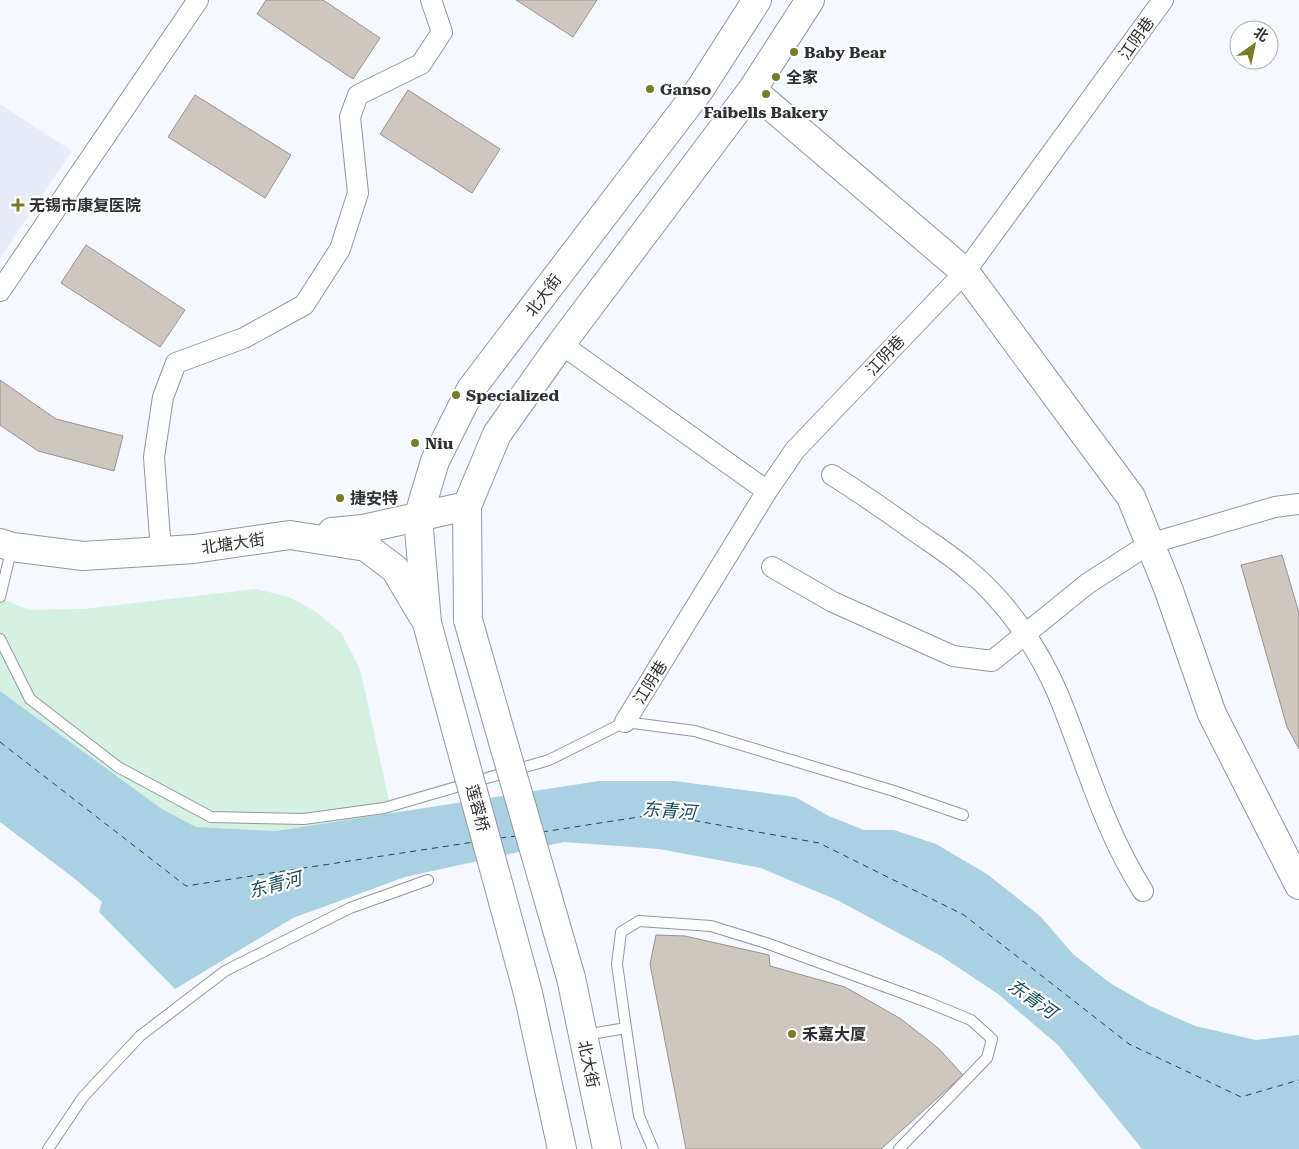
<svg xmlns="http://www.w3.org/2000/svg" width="1299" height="1149" viewBox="0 0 1299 1149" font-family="'Roboto Serif','Noto Sans SC',serif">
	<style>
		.built { fill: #e8ecf9 }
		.green { fill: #d4f1e2 }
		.water { fill: #a9d1e1 }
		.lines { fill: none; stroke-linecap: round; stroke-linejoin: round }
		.ferry { stroke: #154a5c; stroke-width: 1; stroke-dasharray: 6 5; stroke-linecap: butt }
		.building { fill: #cec7c0; stroke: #99928c }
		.lane-casing { stroke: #94969e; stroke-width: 12 }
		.street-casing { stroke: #94969e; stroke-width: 22 }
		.secondary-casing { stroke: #94969e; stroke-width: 30 }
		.lane { stroke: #fff; stroke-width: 10 }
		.street { stroke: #fff; stroke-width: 20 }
		.secondary { stroke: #fff; stroke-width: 28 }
		.secondary-bridge-casing { stroke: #94969e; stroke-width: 30; stroke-linecap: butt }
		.secondary-bridge { stroke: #fff; stroke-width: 28 }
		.poi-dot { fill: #777c25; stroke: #fff; stroke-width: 2 }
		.labels { text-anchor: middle; stroke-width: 4.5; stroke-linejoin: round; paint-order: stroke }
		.street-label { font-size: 16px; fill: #2f3033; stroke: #fff }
		.poi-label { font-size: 16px; font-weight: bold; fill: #2f3033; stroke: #fff; text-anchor: start }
		.water-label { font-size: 18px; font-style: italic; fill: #154a5c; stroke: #fff }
	</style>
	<rect width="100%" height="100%" fill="#f5f8ff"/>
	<path class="built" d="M0 104 72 151 0 258Z"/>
	<path class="green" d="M256 589 289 597 315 611 342 634 360 669 392 814 276 831 196 827 162 809 0 691V598L29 610 83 609Z"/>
	<path class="water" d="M0 691 162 809 196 827 276 831 599 781H675L795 797 829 816 864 830H894L936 844 987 874 1040 916 1073 954 1110 983 1150 1006 1195 1026 1256 1040 1299 1035V1149H1142L1058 1045 998 994 941 956 839 901 761 868 659 849 564 842 405 877 293 918 175 989 99 912 102 902 75 879 0 822Z"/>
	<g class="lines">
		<path class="ferry" d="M0 742 186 886 474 842
			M542 832 658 814 819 843 964 915 1129 1044 1241 1097 1299 1080
			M500 838 516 836"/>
	</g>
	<path class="building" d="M266 0H323L380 38 353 79 257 14Z
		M516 0H597L573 37Z
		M408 90 500 149 472 193 380 134Z
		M195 95 291 155 265 198 168 137Z
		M86 245 185 310 160 347 61 283Z
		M0 380 56 419 123 436 114 471 38 451 0 425Z
		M1282 555 1299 613V749L1287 727 1241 565Z
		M656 935 685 936 769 955 770 966 845 987 901 1019 938 1048 963 1075 881 1149H686L650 964Z"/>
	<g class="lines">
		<g class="lane-casing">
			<path id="lane" d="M0 597 12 547
				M0 639 30 699 118 767 211 817 304 819 384 808 549 760 625 722 695 731 894 791 963 815
				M585 1035 626 1028
				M48 1149 83 1097 140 1036 225 971 350 908 428 880
				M653 1149 639 1116 626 1028 617 964 621 932 639 921 711 926 766 943 927 1002 971 1020 992 1039 987 1058 899 1149"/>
		</g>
		<g class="street-casing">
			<path id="street" d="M0 291 198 0
				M561 344 767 491
				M832 475C861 493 888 512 916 532 933 544 952 556 968 570 1007 602 1038 648 1058 694 1086 762 1103 828 1143 891
				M161 551 154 457 163 397 176 363 244 338 304 305 340 249 358 193 350 117 358 95 421 64 442 32 431 0
				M772 567 833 602 953 656 992 661 1087 584 1149 544 1275 507 1299 504
				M625 722 767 491 795 450 965 272 1163 0"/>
		</g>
		<g class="secondary-casing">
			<path id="secondary" d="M752 90 965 272 1131 497 1168 588 1212 714 1299 885
				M332 532 363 529 467 506
				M0 543 12 547 83 556 194 549 290 535 366 547 395 569 423 616
				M468 620 467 506 497 434 561 344 752 90 810 0
				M427 623 418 518 435 461 471 389 700 89 757 0
				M571 978 607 1149
				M528 993 562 1149"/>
		</g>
		<use href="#lane" class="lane"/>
		<use href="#street" class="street"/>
		<use href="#secondary" class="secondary"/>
		<g class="secondary-bridge-casing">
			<path id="secondary-bridge" d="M468 620 571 978
				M427 623 528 993"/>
		</g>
		<use href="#secondary-bridge" class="secondary-bridge"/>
	</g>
	<g class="poi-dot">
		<circle cx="794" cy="52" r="5"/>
		<circle cx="776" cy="77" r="5"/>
		<circle cx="650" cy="89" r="5"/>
		<circle cx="766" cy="94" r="5"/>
		<path d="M15.5 197.5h5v5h5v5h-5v5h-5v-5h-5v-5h5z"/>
		<circle cx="456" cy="395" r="5"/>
		<circle cx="415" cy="443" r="5"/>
		<circle cx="340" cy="498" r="5"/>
		<circle cx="792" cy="1034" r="5"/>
	</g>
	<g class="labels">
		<g class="street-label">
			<text transform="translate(1136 38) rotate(-55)" y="6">江阴巷</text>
			<text transform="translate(543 295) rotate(-53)" y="6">北大街</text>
			<text transform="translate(885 355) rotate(-47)" y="6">江阴巷</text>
			<text transform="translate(233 543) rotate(-8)" y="6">北塘大街</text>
			<text transform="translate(650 682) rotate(-58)" y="6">江阴巷</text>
			<text transform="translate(478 808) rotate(75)" y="6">莲蓉桥</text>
			<text transform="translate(589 1064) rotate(78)" y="6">北大街</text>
		</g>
		<g class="poi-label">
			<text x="804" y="58">Baby Bear</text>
			<text x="786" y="83">全家</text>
			<text x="660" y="95">Ganso</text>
			<text x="766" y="118" text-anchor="middle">Faibells Bakery</text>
			<text x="29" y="211">无锡市康复医院</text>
			<text x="466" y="401">Specialized</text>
			<text x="425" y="449">Niu</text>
			<text x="350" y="504">捷安特</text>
			<text x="802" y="1040">禾嘉大厦</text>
		</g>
		<g class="water-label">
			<text transform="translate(669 811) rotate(4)" y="6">东青河</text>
			<text transform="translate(275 885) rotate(-15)" y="6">东青河</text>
			<text transform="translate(1032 999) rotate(35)" y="6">东青河</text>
		</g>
	</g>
	<g transform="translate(1254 45) rotate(33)"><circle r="24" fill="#ffffff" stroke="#acacad"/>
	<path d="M0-4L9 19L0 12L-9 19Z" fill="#777c25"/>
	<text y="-8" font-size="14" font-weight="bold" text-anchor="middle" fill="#2f3033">北</text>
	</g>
</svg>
